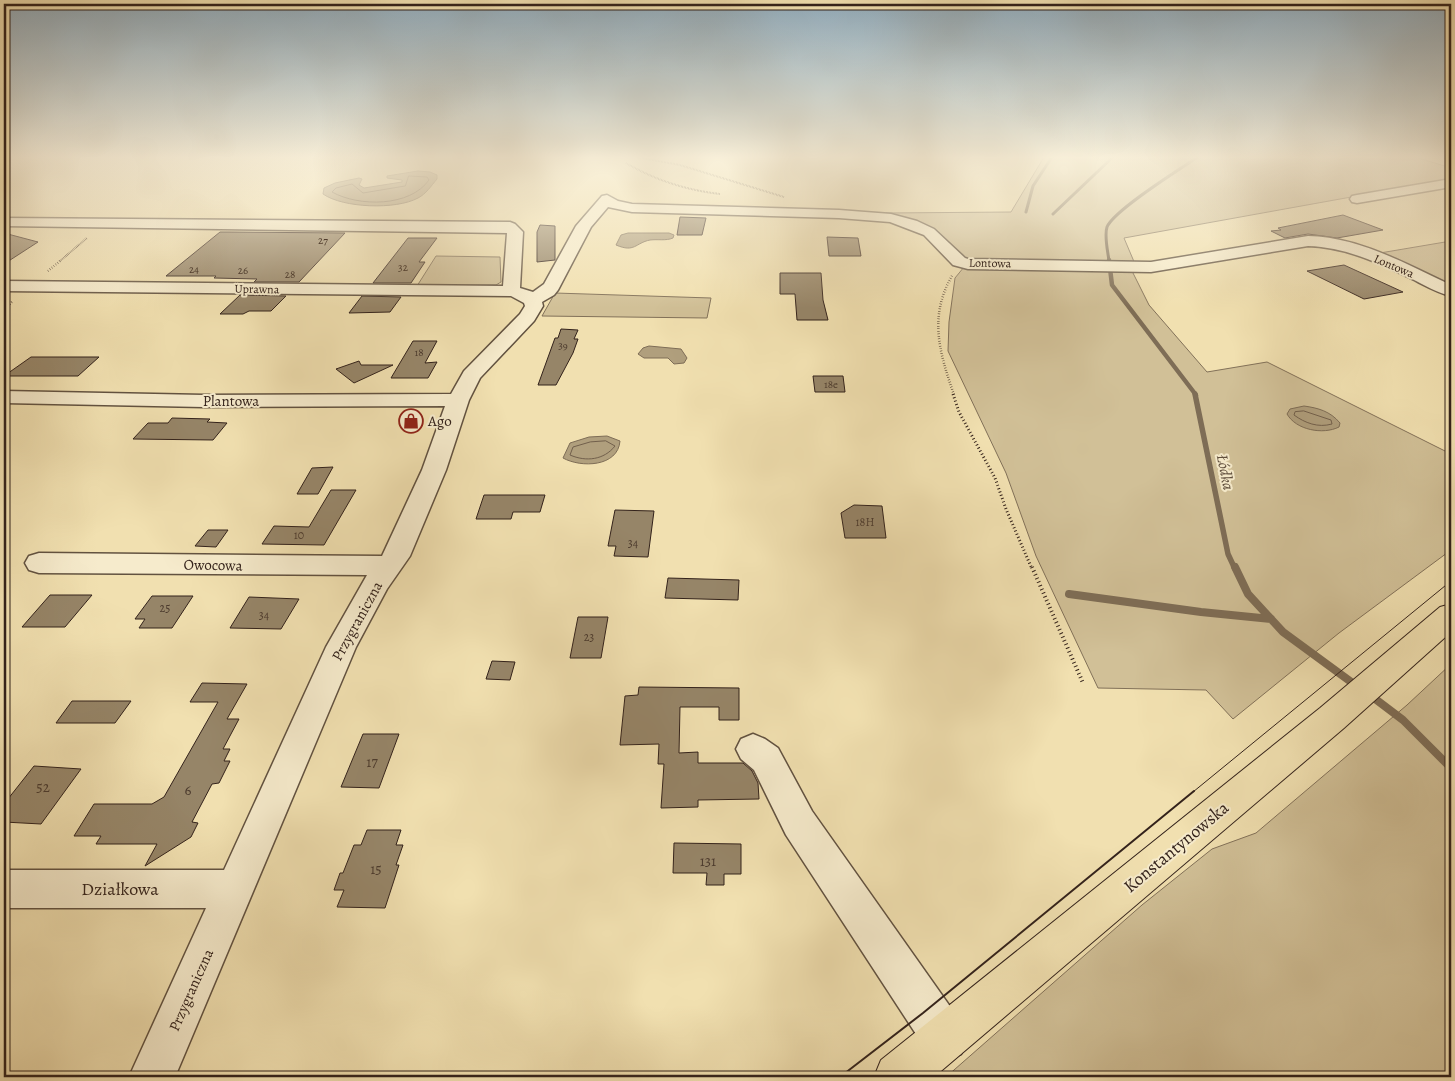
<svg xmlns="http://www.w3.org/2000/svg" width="1455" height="1081" viewBox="0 0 1455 1081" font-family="Alegreya,serif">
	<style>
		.green { fill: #d1c097; stroke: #827159 }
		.water { fill: #b09f7d; stroke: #7e6d56 }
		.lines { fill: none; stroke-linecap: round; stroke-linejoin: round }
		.shore { stroke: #72604c; stroke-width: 1 }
		.stream-far3 { stroke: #7e6d56; stroke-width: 3 }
		.stream-far2 { stroke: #7e6d56; stroke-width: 4.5 }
		.stream-far1 { stroke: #7e6d56; stroke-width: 5.5 }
		.stream { stroke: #7e6d56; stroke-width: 8 }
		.building { fill: #968568; stroke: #33221b }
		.minor-casing { stroke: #625240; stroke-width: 3 }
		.major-casing { stroke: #33221b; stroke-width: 2 }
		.path-far3 { stroke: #33221b; stroke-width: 2; stroke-dasharray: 0.5 1; stroke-linecap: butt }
		.path-far2 { stroke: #33221b; stroke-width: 2.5; stroke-dasharray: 0.5 2; stroke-linecap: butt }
		.path-far1 { stroke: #33221b; stroke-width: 3; stroke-dasharray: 1 2.5; stroke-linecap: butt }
		.path { stroke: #33221b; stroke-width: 4; stroke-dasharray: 1 3; stroke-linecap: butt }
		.minor { fill: #f6ebcc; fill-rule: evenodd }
		.major { fill: #f1e0b0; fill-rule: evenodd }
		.tram-far1 { stroke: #33221b; stroke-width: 1 }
		.tram { stroke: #33221b; stroke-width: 2 }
		.labels { text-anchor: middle; stroke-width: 4; stroke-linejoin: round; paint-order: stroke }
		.far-number-label { font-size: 11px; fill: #4c3b2e }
		.far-street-label { font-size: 12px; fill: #33221b; stroke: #f6ebcc }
		.number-label { font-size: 12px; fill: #4c3b2e }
		.street-label { font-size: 15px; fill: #33221b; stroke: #f6ebcc }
		.poi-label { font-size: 15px; fill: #33221b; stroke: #f6ebcc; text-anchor: start }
		.near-number-label { font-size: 15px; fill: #4c3b2e }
		.water-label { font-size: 16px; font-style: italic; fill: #5f4e3d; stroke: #f6ebcc }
		.near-street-label { font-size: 18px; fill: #33221b; stroke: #f6ebcc }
	</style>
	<rect width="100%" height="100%" fill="#f1e0b0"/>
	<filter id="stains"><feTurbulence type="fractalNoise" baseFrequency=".004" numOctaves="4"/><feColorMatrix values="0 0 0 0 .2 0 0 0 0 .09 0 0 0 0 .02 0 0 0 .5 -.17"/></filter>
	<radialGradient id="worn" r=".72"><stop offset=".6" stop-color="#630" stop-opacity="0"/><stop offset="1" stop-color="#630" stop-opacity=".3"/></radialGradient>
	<path class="green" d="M1044 157H1415L1451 168V179L1124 238 1135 264 1133 273 1149 305 1207 372 1267 362 1451 454V550L1339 633 1233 719 1206 690 1098 688 1036 556 1006 473 948 351 949 322 955 278 964 267 916 221 886 213 1011 212Z
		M1451 241V255L1447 258 1451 259V287L1374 254Z
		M436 256 500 257 501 282 496 285 417 286Z
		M555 293 711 298 707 318 542 316Z
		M1451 664V1077H946L1142 905 1212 849 1256 833 1407 705Z"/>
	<path class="water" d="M418 171 430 172 437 175V179C431 186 426 194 418 198 396 210 343 208 323 194L324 188 335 183 359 178 362 179 359 185 364 188 402 182V180L387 178V176Z
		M628 233H669L674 235 673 238C666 241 658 239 650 240 635 243 635 253 616 245L621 235Z
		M649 346 681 349 687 358 684 363 674 364 668 358H644L638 354 643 348Z
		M1304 406C1318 408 1330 411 1340 423L1339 427C1323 435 1296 430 1287 414L1290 409Z
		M607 436 620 441C618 467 581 468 563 458L570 443 589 437Z"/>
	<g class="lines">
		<path class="shore" d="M409 176 427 177 429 180C410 207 359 207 332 192L336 188 352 184 363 193 405 186Z
			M1304 411 1331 420 1332 424C1318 428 1305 423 1294 415L1295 412Z
			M606 441 615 446C604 460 586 462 570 455L573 447 590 442Z"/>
		<path class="stream-far3" d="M1026 212 1033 186 1052 157
			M1053 214 1113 157
			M1109 261C1108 252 1104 236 1107 227 1114 210 1180 169 1198 157"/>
		<path class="stream-far2" d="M1109 260 1112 285 1196 395"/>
		<path class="stream-far1" d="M1195 394 1228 554 1235 569"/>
		<path class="stream" d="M1235 567 1248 594 1283 632 1358 687
			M1069 594 1201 612 1271 619
			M1370 695 1403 720 1451 768"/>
	</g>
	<path class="building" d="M1343 215 1383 230 1337 238 1308 234 1285 238 1271 231 1281 230 1278 228Z
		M680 217 706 218 702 235H677Z
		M540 225 555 226V260L537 262V232Z
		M220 232H229L345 233 299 282H254L257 279 214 278 216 276H166Z
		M4 233 38 242 4 264Z
		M827 237 858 238 861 256H829Z
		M408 238H437L419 262H425L411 283H373Z
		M1344 265 1403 292 1364 299 1307 271Z
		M780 273H821L823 300 828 320H797L795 294H780Z
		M240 295 286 296 271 311H249L243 314H220Z
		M362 296 401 297 390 312 349 313Z
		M561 329 578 330 574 339H578L573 353 556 385H538L555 338H558Z
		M413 341H437L425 363 437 362 428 378H391Z
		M31 357H99L78 376H4Z
		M359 361 361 365H393L354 383 336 369Z
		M813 376H843L845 392H815Z
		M172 418 210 419 207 422 227 423 213 440 133 439 148 423H168Z
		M333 467 318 494H297L312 468Z
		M331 490H356L324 545 262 544 274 526 309 527Z
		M484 495H545L540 512H513L511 519H476Z
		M854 505 882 506 886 538H845L841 513Z
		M615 510 654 511 648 557 614 556 616 546H608Z
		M208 530H228L216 547 195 546Z
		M668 578 739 580 738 600 665 598Z
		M50 595H92L65 627H22Z
		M152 596H193L172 628H139L145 619H135Z
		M249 597 299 599 281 629 230 628Z
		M578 617H608L601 658H570Z
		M492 661 515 662 510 680 486 679Z
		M202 683 247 684 227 719H239L223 749H230L224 761H230L219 783 212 784 192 822 198 823 191 837 145 866 157 844H96L101 836H74L94 804H152L164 797 218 702H190Z
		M639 687 739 688V720H719V707H680L679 753 698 752V763H743L752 771 758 783 759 799 698 800V807L661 808 664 764H658L659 744 620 745 625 696 638 695Z
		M72 701H131L115 723H56Z
		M363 734H399L379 788 341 787Z
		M34 766 81 769 41 824 4 822V804Z
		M367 830H401L396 845H403L396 865H399L385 908 337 907 344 890H334L340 873H343L354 845H361Z
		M674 843 741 844V874H724V885H706L707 873H673Z"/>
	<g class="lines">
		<g class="minor-casing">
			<path id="minor" d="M1451 179V187L1357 203 1352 202 1350 199 1352 196 1357 195Z
				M607 195 618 201 632 204 839 210 891 214 917 221 934 229 965 258 968 259 1151 262 1308 236C1359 237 1406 264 1451 285V296C1438 293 1424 285 1412 279 1379 263 1345 247 1308 246L1151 272 968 269 953 265 924 235 890 222 839 218 632 212 608 207 591 227 558 290 554 295 542 302 543 306 534 321 480 378 469 400 446 470 410 556 387 589 356 647 175 1077H129L206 908H4V870H224L326 647 367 575 39 573 29 570 25 563 29 556 39 553 382 556 422 470 445 406 204 407 4 403V391L204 395 451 394 464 371 520 314 525 306 524 303 511 296 4 291V281L503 286 507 233 4 226V218L510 222 515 224 523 232 520 288 533 292 544 284 576 226 602 196Z
				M753 734 765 739 778 748 812 811 961 1022 967 1038 961 1054 945 1060 929 1054 786 835 754 770 741 759 736 749 741 739Z"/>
		</g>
		<g class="major-casing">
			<path id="major" d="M1451 604V632L1344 728 934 1077H874L881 1060 1320 708 1440 607Z"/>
		</g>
		<path class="path-far3" d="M636 157 680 165 784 197
			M626 163C655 180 686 190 720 194
			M60 261 87 238"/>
		<path class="path-far2" d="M48 271 61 260
			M952 276C928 317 940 354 954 395
			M4 309 13 301"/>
		<path class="path-far1" d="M953 394 959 412 995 478 1006 509 1032 569"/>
		<path class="path" d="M1032 567 1083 683"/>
		<use href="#minor" class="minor"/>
		<use href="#major" class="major"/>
		<path class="tram-far1" d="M1193 792 1451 581"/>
		<path class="tram" d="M840 1077 923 1013 1194 791"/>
	</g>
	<linearGradient id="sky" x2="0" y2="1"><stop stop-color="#91acbd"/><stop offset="0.51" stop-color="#f9f1db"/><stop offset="1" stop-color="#f9f1db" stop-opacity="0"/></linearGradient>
	<rect width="1455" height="308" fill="url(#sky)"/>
	<defs>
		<g id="shop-ring" transform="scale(1.25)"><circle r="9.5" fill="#f6ebcc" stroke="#8f2418" stroke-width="1.5"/><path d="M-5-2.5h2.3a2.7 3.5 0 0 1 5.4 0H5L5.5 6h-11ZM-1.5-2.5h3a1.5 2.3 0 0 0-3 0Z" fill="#8f2418"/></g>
	</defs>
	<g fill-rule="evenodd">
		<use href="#shop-ring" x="411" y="421"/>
	</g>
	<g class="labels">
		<g class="far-number-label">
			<text x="323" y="244">27</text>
			<text x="403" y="271">32</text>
			<text x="194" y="273">24</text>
			<text x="243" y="274">26</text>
			<text x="290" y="278">28</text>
			<text x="563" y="349">39</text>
			<text x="419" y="356">18</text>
			<text x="831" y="388">18e</text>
		</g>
		<g class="far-street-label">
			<text transform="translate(990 263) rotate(1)" y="4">Lontowa</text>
			<text transform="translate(1394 266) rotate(23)" y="4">Lontowa</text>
			<text transform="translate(257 289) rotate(1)" y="4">Uprawna</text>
		</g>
		<g class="number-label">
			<text x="865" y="526">18H</text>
			<text x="299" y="539">10</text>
			<text x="633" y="547">34</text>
			<text x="165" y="612">25</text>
			<text x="264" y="619">34</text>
			<text x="589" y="641">23</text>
		</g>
		<g class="street-label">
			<text x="231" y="406">Plantowa</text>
			<text transform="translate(213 565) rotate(1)" y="5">Owocowa</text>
			<text transform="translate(357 621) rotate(-61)" y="5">Przygraniczna</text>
			<text transform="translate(191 990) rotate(-66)" y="5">Przygraniczna</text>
		</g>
		<g class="poi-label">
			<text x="428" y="426">Ago</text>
		</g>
		<g class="near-number-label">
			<text x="372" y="767">17</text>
			<text x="43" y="792">52</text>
			<text x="188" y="795">6</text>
			<text x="708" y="866">131</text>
			<text x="376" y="874">15</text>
		</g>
		<g class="water-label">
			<text transform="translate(1226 472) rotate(79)" y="6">Łódka</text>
		</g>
		<g class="near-street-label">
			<text transform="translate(1176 847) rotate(-40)" y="6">Konstantynowska</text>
			<text x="120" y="895">Działkowa</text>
		</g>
	</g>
	<rect width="1455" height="1081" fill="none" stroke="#f1e0b0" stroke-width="20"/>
	<rect x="5" y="5" width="1445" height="1071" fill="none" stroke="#33221b" stroke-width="2.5"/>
	<rect x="10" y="10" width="1435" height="1061" fill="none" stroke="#33221b"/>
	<rect width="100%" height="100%" filter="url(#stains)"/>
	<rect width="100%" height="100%" fill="url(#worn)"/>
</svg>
